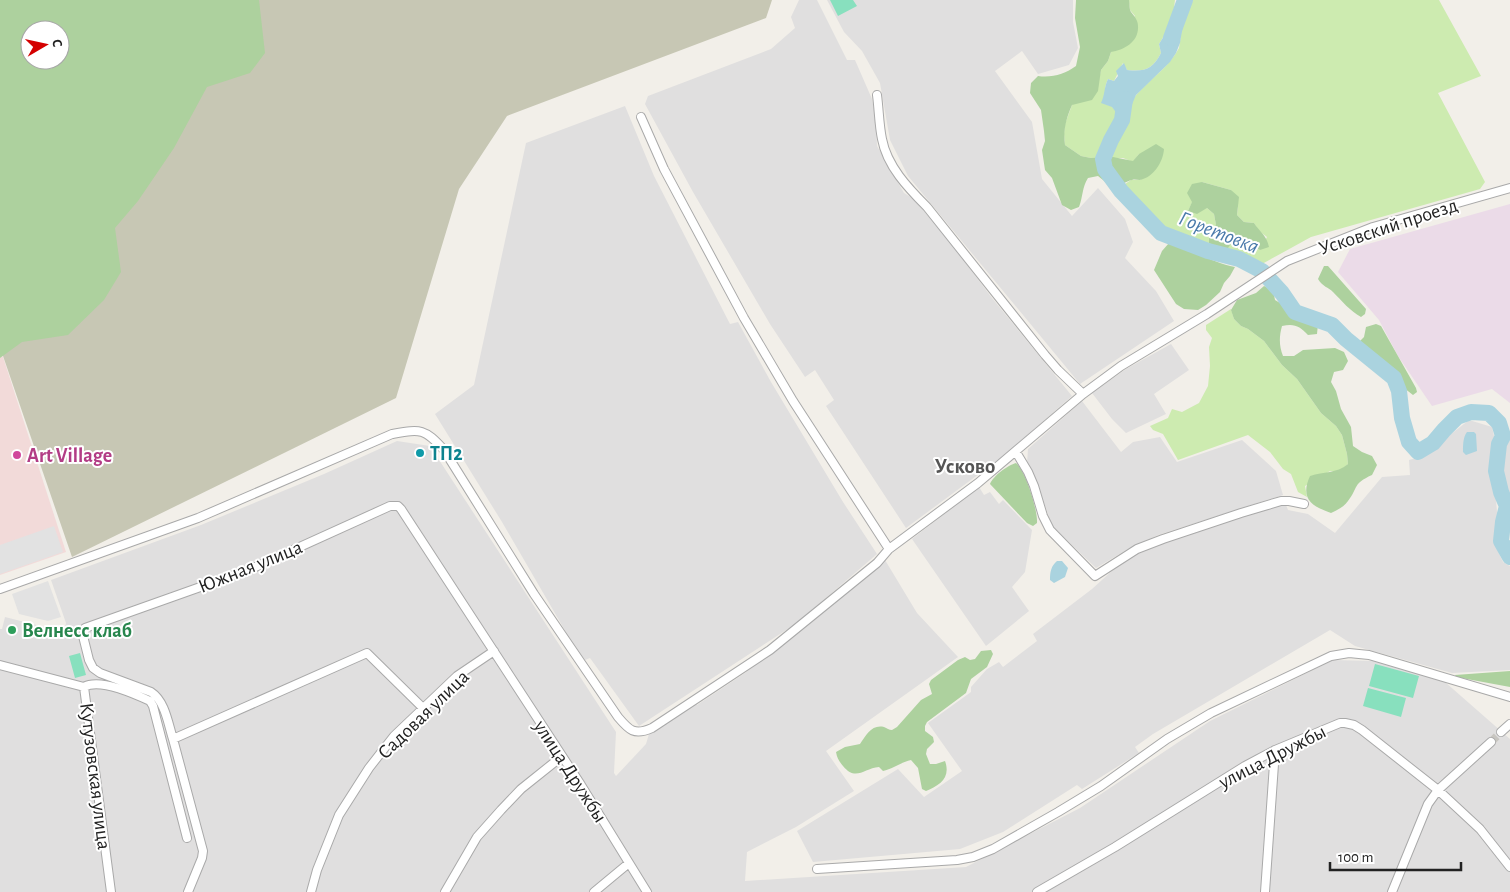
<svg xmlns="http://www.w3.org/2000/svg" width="1510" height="892" viewBox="0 0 1510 892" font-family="'Alegreya Sans',sans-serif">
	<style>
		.residential { fill: #e0dfdf }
		.commercial { fill: #f2dad9 }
		.industrial { fill: #ebdbe8 }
		.construction { fill: #c7c7b4; fill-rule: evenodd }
		.grass { fill: #cdebb0; fill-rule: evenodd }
		.forest { fill: #add19e; fill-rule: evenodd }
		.pitch { fill: #88e0be }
		.parking { fill: #e2e2e2 }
		.water { fill: #aad3df }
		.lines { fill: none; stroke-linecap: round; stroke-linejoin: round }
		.river { stroke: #aad3df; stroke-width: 16 }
		.minor-tunnel { stroke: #c8c6c1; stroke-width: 8; stroke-dasharray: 8 4; stroke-linecap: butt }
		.minor-casing { stroke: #a9a9a9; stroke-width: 10 }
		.minor { stroke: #fff; stroke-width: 8 }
		.culture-dot { fill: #0f9aa8; stroke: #fff; stroke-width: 2 }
		.hotel-dot { fill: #d1479c; stroke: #fff; stroke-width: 2 }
		.leisure-dot { fill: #2e9e5b; stroke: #fff; stroke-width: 2 }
		.labels { text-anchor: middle; stroke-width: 4; stroke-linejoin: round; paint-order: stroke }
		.street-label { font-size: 20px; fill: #222; stroke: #fff }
		.culture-label { font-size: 20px; font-weight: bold; fill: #0d838f; stroke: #fff; text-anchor: start }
		.hotel-label { font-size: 20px; font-weight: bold; fill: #b23c85; stroke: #fff; text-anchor: start }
		.leisure-label { font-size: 20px; font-weight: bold; fill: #27864d; stroke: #fff; text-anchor: start }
		.water-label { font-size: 21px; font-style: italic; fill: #4a7aab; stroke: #fff }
		.neighbourhood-label { font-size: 21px; font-weight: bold; fill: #555; stroke: #fff }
	</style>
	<rect width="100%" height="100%" fill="#f2efe9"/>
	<path class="residential" d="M799 0H817L847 60H855L872 99 876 119 877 146 904 193 914 199 953 246 992 298 1072 396 1006 454 906 528 826 406 834 400 815 370 805 377 770 324 693 192 645 104 648 96 771 49 795 28 791 17Z
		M827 0H1073V22L1078 48 1069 65 1038 74 1022 51 995 71 1032 122 1042 179 1072 216 1098 188 1125 219 1133 242 1125 258 1156 291 1174 321 1080 384 908 176 890 140 880 83 862 51 844 32Z
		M625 106 654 176 730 324 738 322 771 382 843 502 877 554 797 623 639 726 590 658 585 660 567 634 502 522 435 414 474 385 526 143Z
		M1171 344 1189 370 1154 394 1166 414 1126 433 1112 419 1092 393 1126 369Z
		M1082 401 1121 452 1133 442 1160 437 1177 462 1242 440 1276 471 1283 495 1158 535 1128 549 1096 568 1052 526 1039 488 1027 464 1028 449Z
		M1469 420 1492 427 1494 436 1493 465 1497 512 1495 545 1503 562 1510 566V670L1452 673 1355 646 1330 630 1153 734 1135 747 1139 753 1082 789 1077 785 1003 832 960 849 813 862 797 831 898 769 924 797 962 771 928 723 971 692V687L987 669 999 662 1003 667 1037 641 1033 634 1092 589 1113 570 1135 554 1165 541 1267 508 1286 505 1288 510 1308 514 1335 533 1382 477 1410 475 1409 460 1423 456Z
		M1506 432H1510V502L1507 501 1502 479 1501 456Z
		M397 441 430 446 616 732 614 773 616 776 646 744 649 734 695 702 697 705 745 673 885 560 917 613 958 657 826 751 854 791 796 827 747 852 745 881 966 867 1080 808 1210 721 1333 660 1375 661 1445 682 1510 739V892H0V629H2L5 617 64 632 66 623 51 580 201 525 324 474Z
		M979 487 984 495 990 492 999 504 1003 500 1032 530 1025 572 1012 587 1029 611 986 646 912 539Z"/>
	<path class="commercial" d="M0 355 3 357 66 552 0 575Z"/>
	<path class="industrial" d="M1510 204V403L1492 389 1432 406 1398 356 1379 320 1338 272 1350 249Z"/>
	<path class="construction" d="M0 0H772L766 18 507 116 459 189 396 398 72 557 2 353ZM30 30H60V60H30Z"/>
	<path class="grass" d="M1129 0H1175L1172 23 1159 44 1161 53C1153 69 1145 72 1127 70L1123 63 1114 81 1108 79C1099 98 1114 107 1124 122 1129 113 1131 101 1137 94 1151 78 1169 67 1179 48L1184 14 1182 16 1189 9 1193 0H1439L1481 76 1438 93 1485 182 1480 189 1311 237 1262 264H1259L1252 258 1217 250 1172 233 1146 213 1122 186 1131 180H1141L1139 154 1133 162 1123 158H1091L1081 156 1065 145 1064 134 1065 124 1072 105 1099 79 1101 70 1108 61 1111 52 1135 16 1130 10ZM1202 182 1231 190 1238 206 1237 215 1244 222 1254 223 1259 231 1267 237 1260 250 1243 241 1233 239 1216 225 1214 214 1207 208 1188 211Z
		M1231 309 1234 319 1241 326 1248 329 1264 341 1282 365 1297 379 1321 413 1336 426 1342 435 1347 454 1348 464 1340 471H1330L1305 486 1307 497 1298 492 1291 474 1283 469 1270 452 1248 435 1178 460 1163 434 1153 430 1150 426 1168 418 1172 409 1182 412 1199 403 1208 386 1210 366 1209 347 1212 338 1206 330V325Z"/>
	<path class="forest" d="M0 0H259L265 53 250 73 207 87 174 148 138 201 115 228 121 272 104 300 68 335 22 342 0 358ZM30 30H60V60H30Z
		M1076 0H1129C1130 4 1129 9 1131 12 1134 16 1138 20 1138 26 1139 42 1124 50 1111 52L1108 61 1101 70 1098 91 1092 100 1072 105C1066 119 1063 130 1065 145L1081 156 1091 158 1113 157 1133 161 1139 154 1156 144 1164 149C1163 162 1154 177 1140 180 1137 180 1135 179 1132 180 1126 181 1120 186 1113 188L1098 176 1088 178C1082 187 1083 197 1079 207L1071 210 1062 205 1052 178 1045 170 1042 150 1045 141 1044 131 1041 110 1030 93 1031 83 1038 76C1052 78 1065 74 1076 66L1080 47 1075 18Z
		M1202 182 1231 190 1239 197 1237 215 1244 222 1254 223C1260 232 1267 236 1269 247L1260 250 1243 241 1234 239 1228 248 1218 247 1209 243V233L1216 225 1214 214 1207 208 1197 214 1188 211 1192 202 1187 193 1192 184Z
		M1169 243C1177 244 1181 247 1188 250 1203 256 1219 264 1235 267L1230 276 1224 283 1220 292 1206 305 1198 310 1184 309 1176 304 1154 270 1162 251Z
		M1324 266H1328L1366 309 1365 314 1361 317C1350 311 1342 301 1333 292 1328 287 1323 287 1318 279Z
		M1264 286 1273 290 1275 300 1300 315 1318 324 1317 334 1308 335C1300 326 1294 323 1282 326 1279 337 1279 346 1283 356H1294L1303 350 1335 348 1344 352 1348 361 1343 370 1334 372 1331 382 1336 391 1341 409 1351 427 1353 446 1362 452 1372 456 1377 465 1372 475C1352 484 1359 487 1348 501 1344 507 1337 510 1331 513 1311 506 1300 498 1310 476 1324 471 1336 474 1348 464L1347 454 1342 435 1336 426 1321 413 1297 379 1282 365 1264 341 1248 329 1241 326 1234 319 1231 310 1237 300 1256 293Z
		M1376 324 1381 326 1416 388 1417 392 1413 395 1404 388 1381 360 1373 355 1360 341 1364 337 1366 327Z
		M1016 463C1026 471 1038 511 1037 523L1033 526 1027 523 990 484C993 476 1008 465 1016 463Z
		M991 650 993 654 987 667 971 679 966 693 927 722 925 726V731L933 737 934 742 927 749 926 754 930 764H936L945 761C951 778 940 785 926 791L922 789 918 768 911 760C901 762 893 769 883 771L879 767C864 768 856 782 843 766 839 761 837 758 836 752L845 747 860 744C866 735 872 724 884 727 887 728 889 730 892 730L897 727 921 700 932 694 929 684 931 680 958 660 965 657 970 660 975 659 981 651Z
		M1510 671V687L1456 677 1455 675Z"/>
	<path class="pitch" d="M830 0H853L857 6 838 16Z
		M80 653 86 675 75 678 69 656Z
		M1375 664 1419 676 1413 698 1369 686Z
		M1368 688 1406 698 1401 717 1363 706Z"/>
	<path class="parking" d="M54 526 63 552 0 574V545Z
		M48 581 61 617 48 621 19 614 12 594Z"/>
	<path class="water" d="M1185 13 1180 43 1176 53 1170 62 1136 95 1124 123 1112 107 1101 103C1105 95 1104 87 1108 79L1114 81 1118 76 1116 71 1124 63 1127 70C1145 72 1153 69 1161 53L1159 44 1172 23V18L1182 16Z
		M1467 432H1474L1476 434 1477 451 1466 455 1463 452C1463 445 1463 437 1467 432Z
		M1057 561H1062L1068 568 1065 577 1054 583 1050 580C1050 572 1051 566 1057 561Z"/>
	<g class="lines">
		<path class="river" d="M1171 38 1185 0
			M1125 99 1122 120 1111 140 1103 159 1105 169 1121 191 1161 233 1208 251 1239 259 1262 271 1282 293 1295 312 1332 325 1346 339 1394 378 1399 391 1402 418 1409 442 1418 452 1433 443 1444 430 1457 417 1471 412 1489 413 1499 423 1503 436 1499 444 1496 471 1501 492 1507 506 1503 522 1501 541 1510 557"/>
		<path class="minor-tunnel" d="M1491 742 1501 732"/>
		<g class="minor-casing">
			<path id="minor" d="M877 95C879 110 879 125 882 139 887 166 908 188 927 207L1045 355 1058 370 1083 394
				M641 117 664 169 744 318 793 401 889 549
				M1016 452 1028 472 1034 486 1043 516 1050 530 1095 576 1137 549 1163 539 1241 513 1281 501H1289L1304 504
				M0 589 198 518 392 434C421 429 424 428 444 450L534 594 618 717C629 730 634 736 652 728L770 650 877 563 889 549 978 483 1083 394 1121 366 1207 314 1287 261 1373 227 1510 188
				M0 665 84 687 111 892
				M84 687C100 678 135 694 150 701L153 706 187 838
				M1501 732 1510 724
				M173 739C168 723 165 701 151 692L100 673 93 668 89 660 83 636 85 628 251 569 390 506H398L401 509 581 785 647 892
				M817 869 957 860 973 857 993 849 1058 812 1101 786 1167 739 1211 713 1331 656 1349 653 1369 655 1510 697
				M188 892 202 858 203 851 173 739 367 653 423 708
				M311 892 317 870 339 815 369 768 394 736 457 676 494 651
				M445 892 477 837 501 810 521 789 561 757
				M594 892 629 863
				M1037 892 1115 847 1245 766 1275 750 1340 723H1345L1354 725 1362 730 1438 790 1480 829 1510 867
				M1265 892 1275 750
				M1392 892 1428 804 1438 790 1491 742"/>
		</g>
		<use href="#minor" class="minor"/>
	</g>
	<circle class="culture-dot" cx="420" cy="453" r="5"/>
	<circle class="hotel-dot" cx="17" cy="455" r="5"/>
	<circle class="leisure-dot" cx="12" cy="630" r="5"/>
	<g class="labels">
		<g class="street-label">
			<text transform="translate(1388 226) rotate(-18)" y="7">Усковский проезд</text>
			<text transform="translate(250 566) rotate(-22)" y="7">Южная улица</text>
			<text transform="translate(423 714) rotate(-44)" y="7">Садовая улица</text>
			<text transform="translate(1272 756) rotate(-27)" y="7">улица Дружбы</text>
			<text transform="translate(571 771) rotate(57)" y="7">улица Дружбы</text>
			<text transform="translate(96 776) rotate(83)" y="7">Кутузовская улица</text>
		</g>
		<g class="culture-label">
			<text x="430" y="460">ТП2</text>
		</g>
		<g class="hotel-label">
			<text x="27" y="462">Art Village</text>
		</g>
		<g class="leisure-label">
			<text x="22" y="637">Велнесс клаб</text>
		</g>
		<g class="water-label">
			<text transform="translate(1219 232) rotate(21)" y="7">Горетовка</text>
		</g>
		<g class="neighbourhood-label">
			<text x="965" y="473">Усково</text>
		</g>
	</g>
	<g transform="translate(45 45) rotate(81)"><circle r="24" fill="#ffffff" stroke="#a7a7a7"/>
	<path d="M0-4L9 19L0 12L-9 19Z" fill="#d40000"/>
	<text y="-8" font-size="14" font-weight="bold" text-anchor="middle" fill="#222222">С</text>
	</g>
	<path d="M1330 862v8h131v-8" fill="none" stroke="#222222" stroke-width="2.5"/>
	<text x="1338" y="862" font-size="15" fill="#222222" stroke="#ffffff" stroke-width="4" paint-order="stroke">100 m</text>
</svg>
